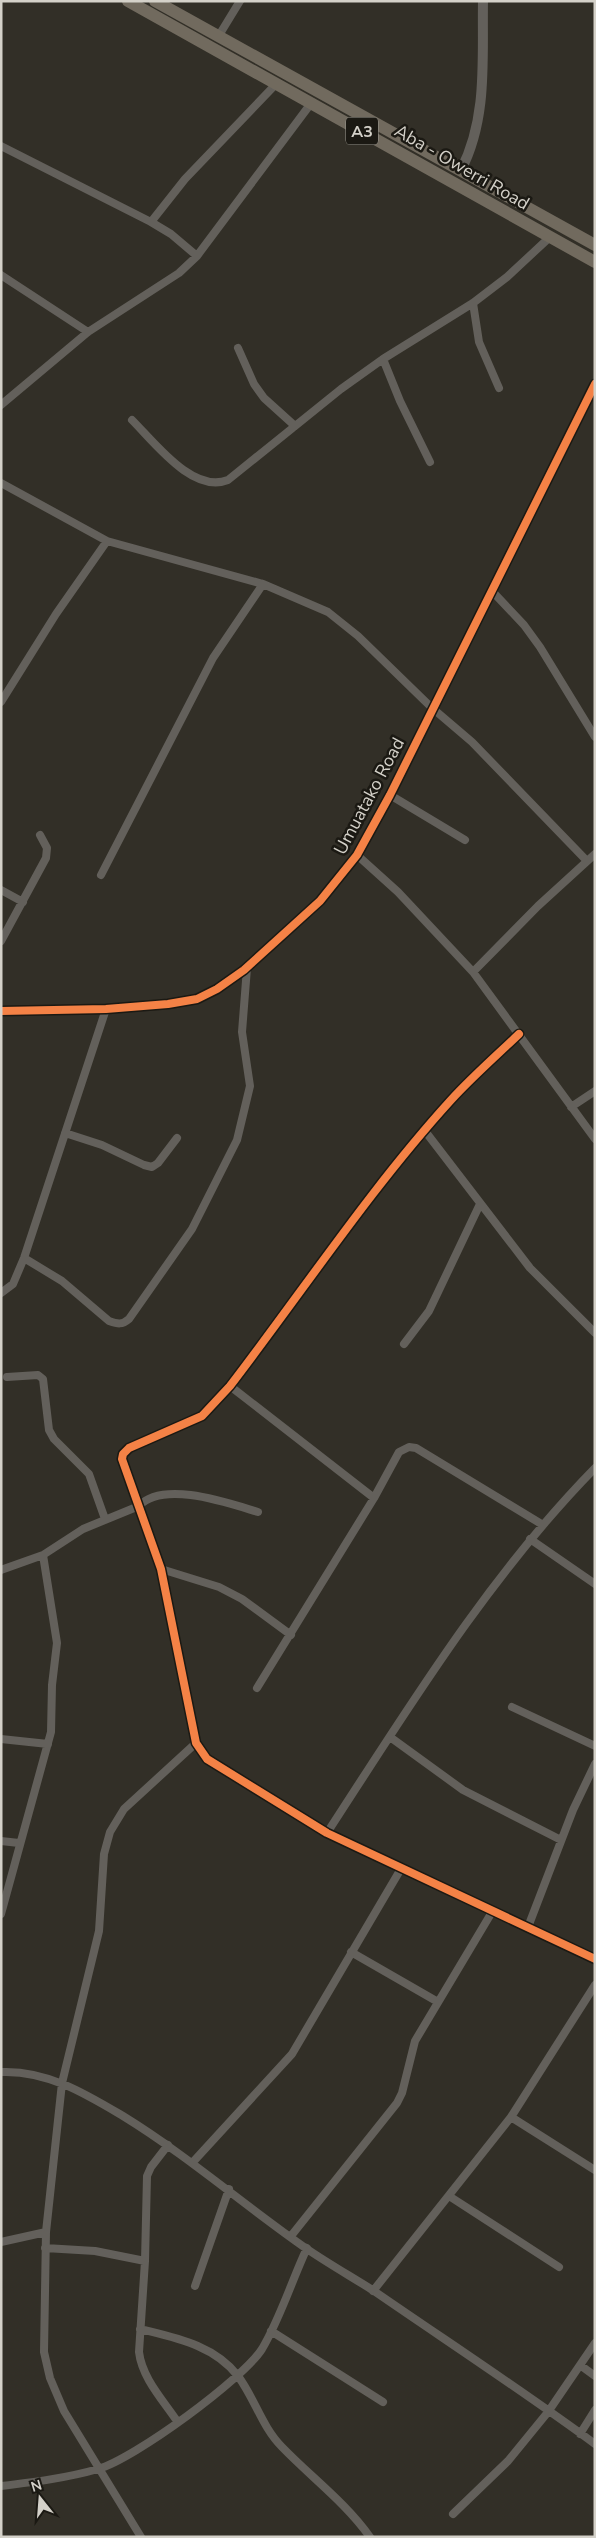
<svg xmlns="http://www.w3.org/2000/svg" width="596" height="2538" viewBox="0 0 596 2538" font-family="'Nunito Sans',sans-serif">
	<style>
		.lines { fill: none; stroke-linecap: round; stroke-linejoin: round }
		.minor { stroke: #63605b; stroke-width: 8 }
		.tertiary { stroke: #63605b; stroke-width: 10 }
		.primary { stroke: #716a5e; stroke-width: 12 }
		.cycleway-casing { stroke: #1b1913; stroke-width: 11 }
		.cycleway { stroke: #f48246; stroke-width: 8 }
		.labels { text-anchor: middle; stroke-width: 5; stroke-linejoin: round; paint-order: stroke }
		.shield { fill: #1b1913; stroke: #9c9a92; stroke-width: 1 }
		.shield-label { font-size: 16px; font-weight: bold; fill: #d4d1c9 }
		.street-label { font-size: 18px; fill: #d4d1c9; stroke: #1b1913 }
	</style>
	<rect width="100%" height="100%" fill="#322f27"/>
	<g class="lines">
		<path class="minor" d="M218 37 240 1
			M1 146 151 222 171 234 197 256
			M151 222 185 179 277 83
			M1 275 88 332
			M473 303 479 342 499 388
			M238 348 254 384 264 398 295 426
			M383 359 400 401 430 462
			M1 405 88 332 179 273 197 256 312 102
			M132 420C155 443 193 494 228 480L341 389 383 359 473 303 507 277 550 237
			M1 483 107 541 263 584 328 612 358 636 431 707 472 742 587 861
			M491 590 524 625 540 647 595 737
			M1 702 56 614 107 541
			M390 795 465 840
			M357 855 398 892 473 972 595 1139
			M101 875 213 658 263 584
			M1 890 23 902
			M1 941 46 858 47 848 40 835
			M473 972 538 906 595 854
			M1 1011 106 1009 168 1004 197 999 217 989 244 970 320 901 357 855 390 795 595 384
			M519 1034C496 1056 472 1077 451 1100 370 1189 303 1291 230 1386L202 1416 129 1448 123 1454 122 1459 161 1569 196 1743 207 1759 327 1833 595 1959
			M571 1107 595 1091
			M425 1131 530 1268 595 1333
			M65 1133 102 1145 144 1165 152 1167 158 1163 177 1138
			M24 1258 62 1281 109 1321C118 1324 122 1325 129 1319L192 1229 237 1140 250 1086 242 1032 247 968
			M1 1293 13 1284 24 1258 106 1009
			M404 1344 429 1311 480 1204
			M7 1377 38 1375 43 1379 49 1430 54 1439 89 1474 105 1519
			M230 1386 374 1498
			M530 1539 595 1584
			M161 1569 219 1587 242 1599 291 1635
			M1 1570 43 1555 83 1529 139 1506C163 1480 228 1503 258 1512
			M257 1688 374 1498 399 1452 409 1447 416 1448 543 1525
			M512 1707 595 1746
			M390 1737 463 1790 561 1840
			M1 1739 48 1744
			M327 1833C409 1707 489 1576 595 1468
			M1 1841 19 1843
			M1 1914 51 1732 52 1685 57 1643 43 1555
			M528 1927 573 1810 595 1764
			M351 1952 438 2002
			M1 2072C47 2070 86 2094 123 2116 188 2156 245 2206 307 2249 329 2264 352 2277 374 2291 448 2342 523 2391 595 2444
			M511 2117 595 2170
			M168 2145 151 2167 147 2176 145 2261 139 2352C142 2378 163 2400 177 2421
			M193 2162 292 2054 402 1867
			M449 2196 559 2267
			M291 2236 397 2103 402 2093 415 2041 492 1912
			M1 2242 46 2232
			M45 2248 95 2251 145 2261
			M195 2286 229 2189
			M373 2291 511 2117 595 1985
			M140 2329C176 2338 214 2345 238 2376 255 2399 262 2427 282 2447 312 2478 345 2502 370 2537
			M271 2331 383 2402
			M580 2365 595 2376
			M580 2434 595 2410
			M1 2486C34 2482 67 2478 98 2469 134 2459 243 2379 262 2349 280 2319 292 2280 307 2248
			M453 2514 508 2461 548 2412 595 2343
			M141 2537 64 2411 50 2378 44 2352 46 2232 62 2083 99 1931 104 1854 110 1832 124 1809 196 1743"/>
		<path class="tertiary" d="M461 170C488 118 482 58 483 1"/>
		<path class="primary" d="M128 1 595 262
			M155 1 595 245"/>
		<g class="cycleway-casing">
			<path id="cycleway" d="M1 1011 106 1009 168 1004 197 999 217 989 244 970 320 901 357 855 390 795 595 384
				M519 1034C496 1056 472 1077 451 1100 370 1189 303 1291 230 1386L202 1416 129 1448 123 1454 122 1459 161 1569 196 1743 207 1759 327 1833 595 1959"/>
		</g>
		<use href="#cycleway" class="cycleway"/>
	</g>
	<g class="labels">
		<rect class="shield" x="346" y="117.5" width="32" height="27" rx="4"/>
		<g class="shield-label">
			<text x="362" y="137">A3</text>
		</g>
		<g class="street-label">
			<text transform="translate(462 167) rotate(30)" y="6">Aba - Owerri Road</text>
			<text transform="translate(369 796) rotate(-62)" y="6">Umuatako Road</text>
		</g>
	</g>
	<rect width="596" height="2538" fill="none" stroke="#d4d1c9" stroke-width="5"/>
	<g transform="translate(40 2498) rotate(343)" stroke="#1b1913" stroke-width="4" paint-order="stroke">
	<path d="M0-4L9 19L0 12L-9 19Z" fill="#d4d1c9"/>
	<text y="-8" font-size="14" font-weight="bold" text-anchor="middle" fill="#d4d1c9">N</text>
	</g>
</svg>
